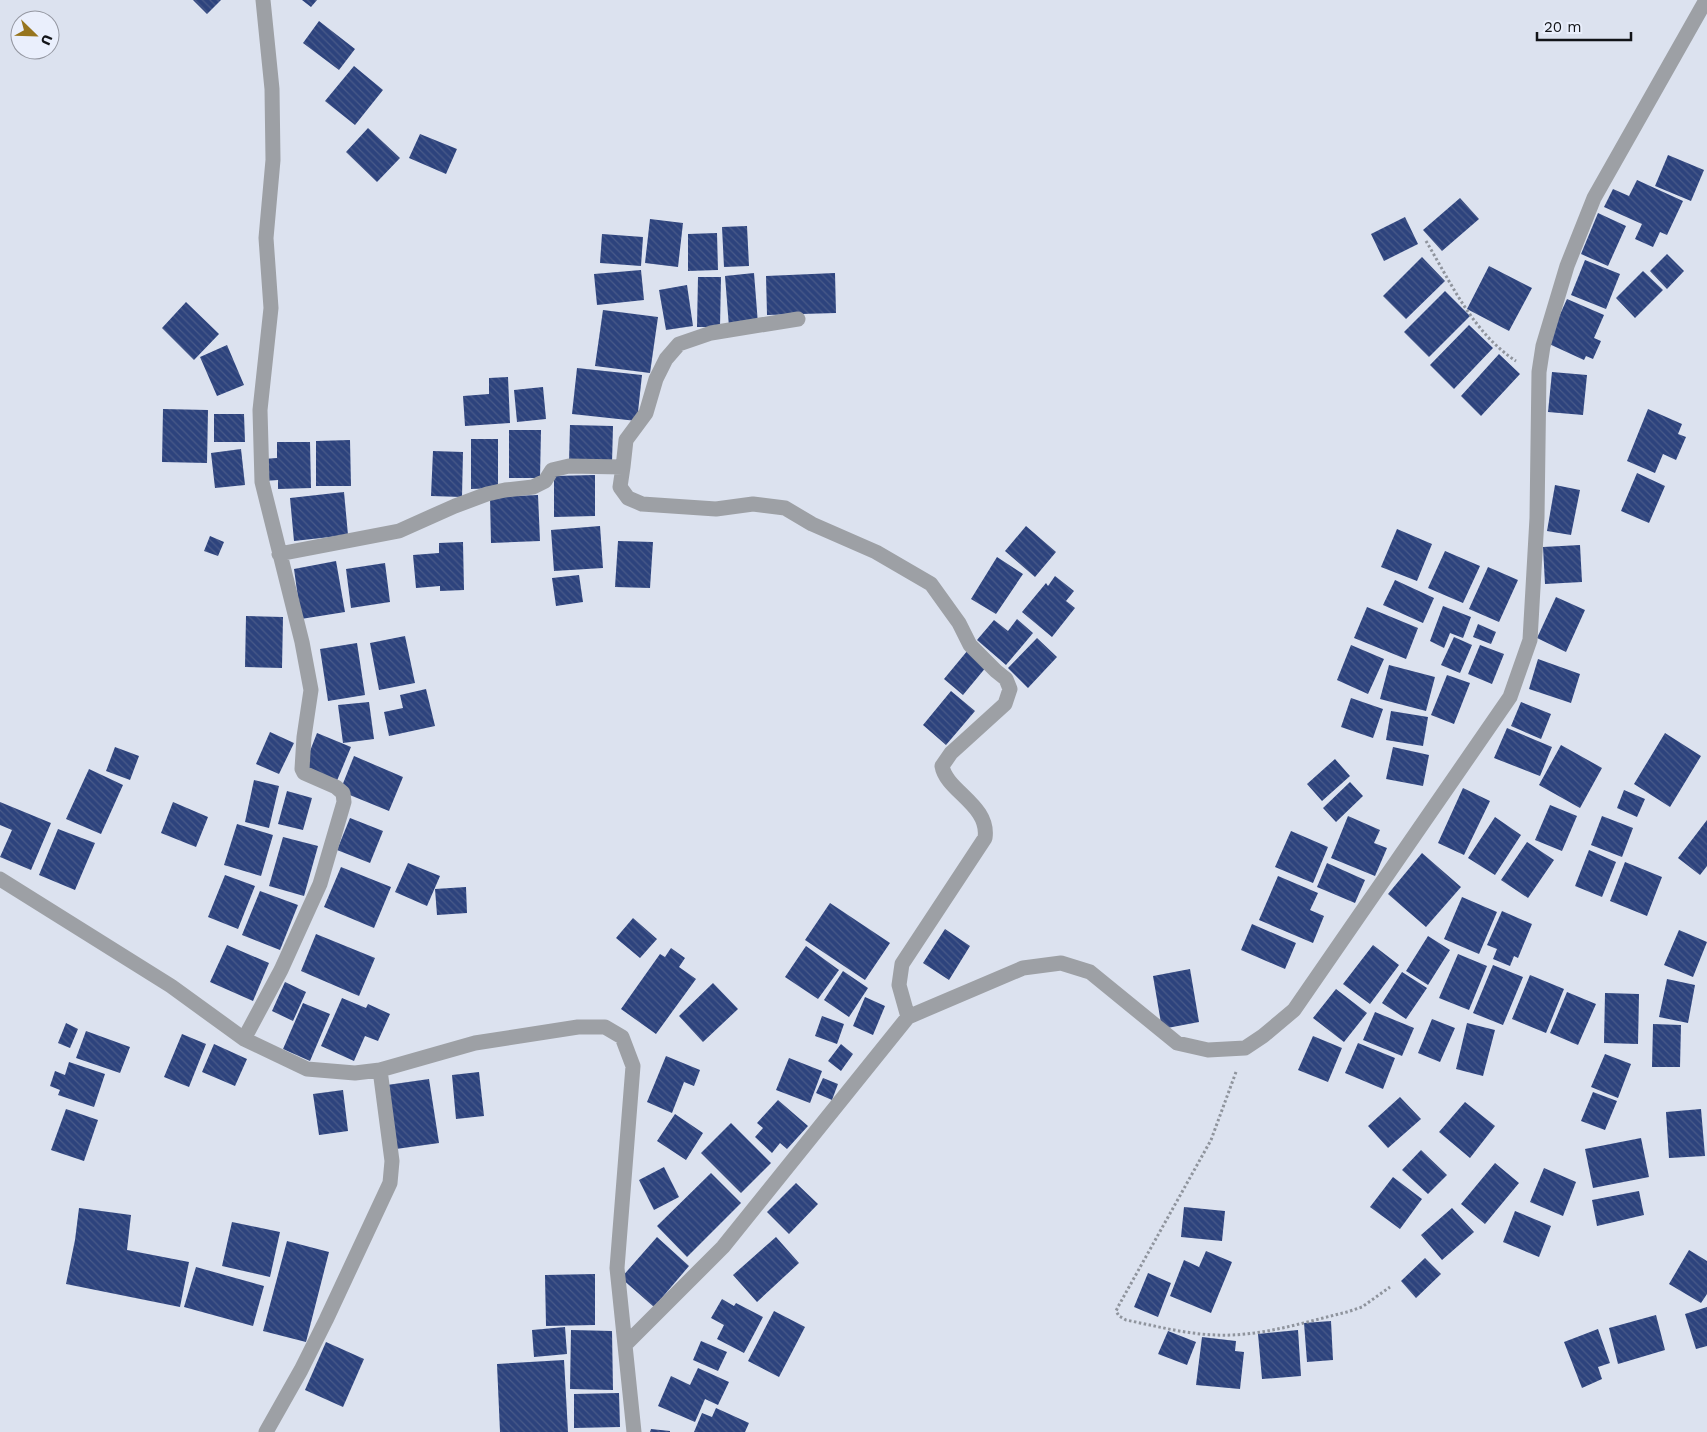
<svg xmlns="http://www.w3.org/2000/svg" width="1707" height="1432" viewBox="0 0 1707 1432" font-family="'Work Sans',sans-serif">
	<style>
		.building { fill: url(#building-back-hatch) }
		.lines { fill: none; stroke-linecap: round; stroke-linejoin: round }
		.path { stroke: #8f949d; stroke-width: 3; stroke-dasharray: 2.5 2.5; stroke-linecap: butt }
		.minor { stroke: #9da0a5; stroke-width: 15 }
	</style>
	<defs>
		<pattern id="building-back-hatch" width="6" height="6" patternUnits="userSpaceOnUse" patternTransform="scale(1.25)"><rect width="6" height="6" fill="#2d437d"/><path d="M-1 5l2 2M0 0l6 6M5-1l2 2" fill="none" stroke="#495a89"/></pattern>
	</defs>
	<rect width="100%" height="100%" fill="#dce2ef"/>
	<path class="building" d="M193 0H221L207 14Z
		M302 0H317L311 7Z
		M319 21 355 49 339 70 303 43Z
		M354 66 383 90 355 125 325 101Z
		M368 128 400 158 377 182 346 152Z
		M420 134 457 149 446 174 409 158Z
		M1668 155 1704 170 1691 201 1655 186Z
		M1637 180 1683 201 1667 235 1660 232 1653 247 1635 239 1642 224 1604 207 1613 189 1629 196Z
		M1460 198 1479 219 1442 251 1423 230Z
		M1598 213 1626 226 1608 266 1581 254Z
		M1405 217 1418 244 1384 261 1371 234Z
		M650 219 683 223 678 267 645 263Z
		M747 226 749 266 724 267 722 227Z
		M717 233 718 270 688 271V234Z
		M602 234 643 237 641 266 600 263Z
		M1667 254 1684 271 1667 289 1650 271Z
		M1422 257 1445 281 1406 319 1383 296Z
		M1585 260 1620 274 1606 309 1571 295Z
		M1489 266 1532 288 1509 331 1467 309Z
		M641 270 644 300 597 305 594 274Z
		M1643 271 1663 290 1635 318 1616 298Z
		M754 273 758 324 729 327 725 276Z
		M835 273 836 313 767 315 766 276Z
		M698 277H721L720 327H697Z
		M687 285 693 326 666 330 659 290Z
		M1445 291 1470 316 1429 357 1404 332Z
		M1567 299 1604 315 1594 338 1601 341 1593 359 1586 356 1584 360 1547 343Z
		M186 302 219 334 194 360 162 328Z
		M603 310 658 317 650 373 595 366Z
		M1469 325 1493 348 1454 389 1430 365Z
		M227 345 244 385 217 396 200 357Z
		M1499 354 1520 374 1481 416 1461 396Z
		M577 368 642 375 637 421 572 414Z
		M1552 372 1587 375 1583 415 1548 412Z
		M508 377 510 423 465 426 463 396 489 394V378Z
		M543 387 546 419 517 422 514 390Z
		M163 409 208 410 207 463 162 462Z
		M1648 409 1682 424 1678 434 1686 437 1676 460 1663 454 1655 473 1627 461Z
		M214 414H244L245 442H214Z
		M570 425 613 426 612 463 569 462Z
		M509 430H541L540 478H509Z
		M471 439H498V488L471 489Z
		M350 440 351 486H316V441Z
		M277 442H310L311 488 278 489V480L264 481 263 459 277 458Z
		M241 449 245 485 215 488 211 453Z
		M433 451 463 452 462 497 431 496Z
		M1637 473 1665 486 1649 523 1621 511Z
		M595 475V516L554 517V476Z
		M1555 485 1580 490 1571 535 1547 531Z
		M344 492 348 535 294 541 290 498Z
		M538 495 540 541 491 543 490 497Z
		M600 526 603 568 554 571 551 530Z
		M1026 526 1056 552 1035 577 1005 551Z
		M1397 529 1432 544 1417 581 1381 567Z
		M210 536 224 542 218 556 204 551Z
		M618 541 653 542 650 588 615 587Z
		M463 542 464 590 440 591V586L416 588 413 555 439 553V543Z
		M1580 545 1582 582 1545 584 1543 547Z
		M1445 551 1480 566 1463 603 1428 588Z
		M997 557 1023 574 996 614 971 599Z
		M336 561 345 612 301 619 294 569Z
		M385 563 390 602 351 608 346 569Z
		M1488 567 1518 580 1499 622 1469 609Z
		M579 575 583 602 556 606 552 578Z
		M1055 576 1074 591 1066 601 1075 608 1052 637 1022 612 1046 583 1048 586Z
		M1395 580 1434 598 1423 623 1383 605Z
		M1556 597 1585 610 1566 652 1537 638Z
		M1443 606 1471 617 1463 638 1450 633 1444 648 1430 641Z
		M1367 607 1418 628 1406 659 1354 638Z
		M246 616 283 617 282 668 245 667Z
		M1017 619 1033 633 1006 665 977 640 994 620 1008 631Z
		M1478 624 1496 632 1491 644 1473 637Z
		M405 636 415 683 379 690 370 643Z
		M1454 637 1472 645 1460 673 1441 665Z
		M1037 638 1057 657 1028 688 1008 668Z
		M357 643 365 695 328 701 320 649Z
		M1351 645 1384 659 1368 694 1337 680Z
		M1480 645 1504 654 1492 684 1468 674Z
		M968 650 987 666 963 695 944 679Z
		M1538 659 1580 674 1571 703 1529 689Z
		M1389 665 1435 677 1426 711 1380 699Z
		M1447 675 1470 683 1454 724 1431 715Z
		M426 689 435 726 389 736 384 712 403 708 400 695Z
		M951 691 975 711 946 745 923 725Z
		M1351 698 1383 709 1373 738 1341 727Z
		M369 702 374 739 343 743 338 705Z
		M1521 702 1551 714 1541 739 1511 726Z
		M1391 711 1428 717 1423 746 1386 740Z
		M1507 728 1552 747 1540 776 1494 758Z
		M270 732 294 743 279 774 256 764Z
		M317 733 351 747 336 783 303 769Z
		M1665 733 1701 756 1670 807 1634 784Z
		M1561 745 1602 768 1580 808 1539 785Z
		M115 747 139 756 130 780 106 771Z
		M1393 747 1429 755 1423 786 1386 779Z
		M354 756 403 777 389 811 340 791Z
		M1335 759 1350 776 1322 801 1307 784Z
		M89 769 123 785 101 834 66 819Z
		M254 780 279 786 269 828 245 822Z
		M1350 782 1363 796 1336 822 1323 808Z
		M1463 788 1490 801 1464 855 1438 843Z
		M1624 790 1645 799 1637 817 1617 808Z
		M287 791 312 798 303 830 278 824Z
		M0 802 51 823 31 870 0 857 12 830 0 825Z
		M173 802 208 817 196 847 161 833Z
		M1550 805 1577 816 1562 851 1535 840Z
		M1348 816 1380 830 1374 843 1387 848 1375 876 1331 858Z
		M1602 816 1633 828 1622 857 1591 845Z
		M1495 817 1521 835 1495 875 1468 858Z
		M350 818 383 831 370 863 337 850Z
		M1707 820V866L1700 875 1678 858Z
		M237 824 273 835 261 876 224 865Z
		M58 829 95 843 75 890 39 875Z
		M1291 831 1328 847 1313 883 1275 867Z
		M283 837 318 846 304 896 269 886Z
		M1527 842 1554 860 1528 898 1501 880Z
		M1589 850 1616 862 1602 897 1575 886Z
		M1422 853 1461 887 1426 927 1388 894Z
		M1625 862 1662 877 1647 916 1610 901Z
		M408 863 440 876 427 906 395 892Z
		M1327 863 1365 880 1355 903 1317 887Z
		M341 867 391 887 374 928 324 907Z
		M225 875 255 886 238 929 208 917Z
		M1278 876 1318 893 1310 910 1324 916 1313 943 1259 920Z
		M466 887 467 913 437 915 435 889Z
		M260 891 298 905 280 950 242 935Z
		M1462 897 1497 912 1479 954 1444 939Z
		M830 903 890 943 865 980 805 940Z
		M1502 911 1532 924 1518 958 1514 956 1510 966 1493 959 1497 949 1487 945Z
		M633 918 657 939 640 958 616 938Z
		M1252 924 1296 943 1285 969 1241 950Z
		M945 929 970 946 949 980 923 963Z
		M1679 930 1707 942 1693 977 1664 965Z
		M316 934 375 958 359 996 301 971Z
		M1428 936 1450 950 1428 985 1406 971Z
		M227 945 269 963 253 1001 210 982Z
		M1373 945 1399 965 1370 1004 1343 984Z
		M806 946 839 970 818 999 785 977Z
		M671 948 685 958 679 967 696 979 656 1034 621 1009 660 954 665 957Z
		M1458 954 1487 966 1469 1010 1439 998Z
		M1493 965 1523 977 1503 1025 1473 1013Z
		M1190 969 1199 1022 1162 1029 1153 976Z
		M843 971 868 988 849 1017 824 1000Z
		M1402 972 1427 988 1406 1019 1382 1003Z
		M1530 975 1564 989 1546 1033 1512 1019Z
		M1667 979 1695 985 1688 1023 1659 1017Z
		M285 982 306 992 293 1021 272 1011Z
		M713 983 738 1009 703 1042 679 1016Z
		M1336 989 1367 1013 1344 1042 1313 1018Z
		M1567 992 1596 1004 1578 1045 1550 1033Z
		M1605 993 1639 994 1638 1044 1604 1043Z
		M865 997 885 1006 873 1035 853 1026Z
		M342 998 366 1008 368 1004 390 1014 378 1041 365 1036 354 1061 321 1046Z
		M303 1003 330 1014 310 1061 283 1049Z
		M1375 1012 1414 1028 1402 1056 1363 1040Z
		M822 1016 844 1024 837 1044 815 1036Z
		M1432 1019 1455 1028 1440 1062 1418 1053Z
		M66 1023 78 1029 70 1048 58 1043Z
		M1467 1023 1495 1030 1483 1076 1456 1069Z
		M1653 1024 1681 1025 1680 1067H1652Z
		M86 1031 130 1047 120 1073 76 1058Z
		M182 1034 206 1044 189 1087 164 1077Z
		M1313 1036 1342 1048 1328 1082 1298 1070Z
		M1358 1043 1395 1058 1383 1089 1345 1073Z
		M214 1044 247 1059 235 1086 202 1072Z
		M841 1044 853 1054 841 1071 828 1061Z
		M1605 1054 1631 1064 1618 1098 1591 1087Z
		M666 1056 700 1070 694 1086 684 1082 672 1113 647 1102Z
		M789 1058 822 1071 810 1103 776 1090Z
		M69 1062 105 1074 94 1107 58 1095 60 1090 50 1086 55 1071 65 1075Z
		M479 1072 484 1116 456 1119 452 1075Z
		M823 1078 838 1084 832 1100 816 1093Z
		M429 1079 439 1143 396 1149 387 1085Z
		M343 1090 348 1131 319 1135 313 1094Z
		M1593 1092 1617 1101 1605 1130 1581 1121Z
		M1400 1097 1421 1119 1388 1148 1368 1126Z
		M778 1100 808 1126 787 1149 780 1143 772 1153 755 1137 763 1128 757 1123Z
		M1465 1102 1495 1126 1470 1158 1439 1132Z
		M66 1109 98 1120 84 1161 51 1150Z
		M1701 1109 1705 1156 1669 1158 1666 1112Z
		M675 1114 703 1133 686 1160 657 1141Z
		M731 1123 771 1163 741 1193 701 1153Z
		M1641 1138 1649 1177 1593 1188 1585 1149Z
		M1421 1150 1447 1175 1428 1194 1402 1170Z
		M1495 1163 1519 1183 1485 1224 1461 1204Z
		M664 1167 679 1197 654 1210 639 1180Z
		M1544 1168 1576 1182 1563 1216 1530 1202Z
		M711 1173 741 1203 687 1257 657 1226Z
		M1393 1177 1422 1199 1400 1229 1370 1207Z
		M796 1183 818 1204 789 1234 767 1212Z
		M1639 1191 1644 1215 1597 1226 1592 1200Z
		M1184 1207 1225 1211 1222 1241 1181 1237Z
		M79 1208 131 1215 127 1250 189 1262 180 1307 66 1284 75 1240Z
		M1452 1208 1474 1232 1442 1260 1421 1235Z
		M1515 1211 1551 1226 1539 1257 1503 1242Z
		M232 1222 280 1232 270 1277 222 1266Z
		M657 1237 689 1266 654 1307 621 1278Z
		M776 1237 799 1263 757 1302 733 1275Z
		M287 1241 329 1252 306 1342 263 1331Z
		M1689 1250 1707 1261V1294L1701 1303 1669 1284Z
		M1206 1251 1232 1262 1211 1313 1170 1296 1184 1260 1199 1267Z
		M1425 1258 1441 1274 1416 1298 1401 1281Z
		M196 1267 264 1286 253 1326 184 1307Z
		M1148 1273 1171 1283 1158 1317 1134 1307Z
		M595 1274V1325L546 1326 545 1275Z
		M722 1299 734 1306 736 1303 763 1317 744 1353 717 1339 724 1325 711 1318Z
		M1707 1307V1346L1696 1349 1685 1314Z
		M774 1311 805 1327 779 1377 748 1361Z
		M1656 1315 1665 1350 1618 1364 1609 1328Z
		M1331 1321 1333 1360 1307 1362 1304 1323Z
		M565 1327 567 1354 534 1357 532 1330Z
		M1598 1329 1610 1363 1598 1367 1602 1379 1582 1388 1564 1342Z
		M571 1330 612 1331 613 1390 570 1389Z
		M1298 1330 1301 1376 1262 1379 1258 1334Z
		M1168 1331 1196 1342 1187 1365 1158 1354Z
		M1202 1337 1236 1341 1235 1351 1244 1352 1240 1389 1196 1385Z
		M701 1341 727 1352 718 1371 693 1360Z
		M326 1342 364 1359 343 1407 305 1390Z
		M564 1360 568 1432H500L497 1364Z
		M698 1368 729 1382 718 1405 705 1399 695 1422 658 1406 671 1376 690 1385Z
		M619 1393 620 1427 574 1428V1394Z
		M716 1408 749 1423 745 1432H694L702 1413 712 1417Z
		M651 1429 670 1431V1432H650Z"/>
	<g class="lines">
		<path class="path" d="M1426 241C1451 283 1474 334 1516 361
			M1236 1072 1211 1140 1119 1305 1116 1311 1119 1316 1126 1320C1156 1326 1185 1334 1216 1335 1260 1337 1305 1322 1347 1312L1362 1307 1390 1287"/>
		<path class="minor" d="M623 467 626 440 646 413 656 379 666 359 679 344 711 333 798 319
			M279 554 399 531 455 506 487 494 505 490 533 487 545 481 552 470 569 466 623 467 620 487 628 498 642 504 716 509 753 504 785 508 812 524 876 552 931 584 959 623 970 645 996 671 1006 679 1010 689 1005 704 951 753 942 766C946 791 990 805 985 838L902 964 899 985 908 1017
			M0 879 171 986 244 1039 307 1069 355 1073 380 1070 475 1043 578 1027H605L622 1037 633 1066 617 1268 634 1432
			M244 1039 281 970 320 884 344 802 343 793 336 787 304 773 302 769 304 737 311 690 302 642 262 482 260 410 271 308 266 238 273 160 272 89 263 0
			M625 1345 723 1247 908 1017 1023 968 1061 963 1090 972 1177 1043 1208 1050 1245 1048 1263 1036 1294 1010 1510 697 1530 640 1537 518 1539 372 1543 346 1567 266 1594 198 1706 0
			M266 1432 301 1370 326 1320 390 1183 392 1161 380 1070"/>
	</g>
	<g transform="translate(35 35) rotate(113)"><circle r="24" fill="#eaeffc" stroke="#9497a1"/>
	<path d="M0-4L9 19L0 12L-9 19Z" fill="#97751e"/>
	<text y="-8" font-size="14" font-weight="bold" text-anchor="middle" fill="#121418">U</text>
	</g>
	<path d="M1537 32v8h94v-8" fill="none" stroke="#121418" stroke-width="2.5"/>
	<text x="1544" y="32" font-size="15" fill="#121418" stroke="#eaeffc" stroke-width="4" paint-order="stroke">20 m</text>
</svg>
